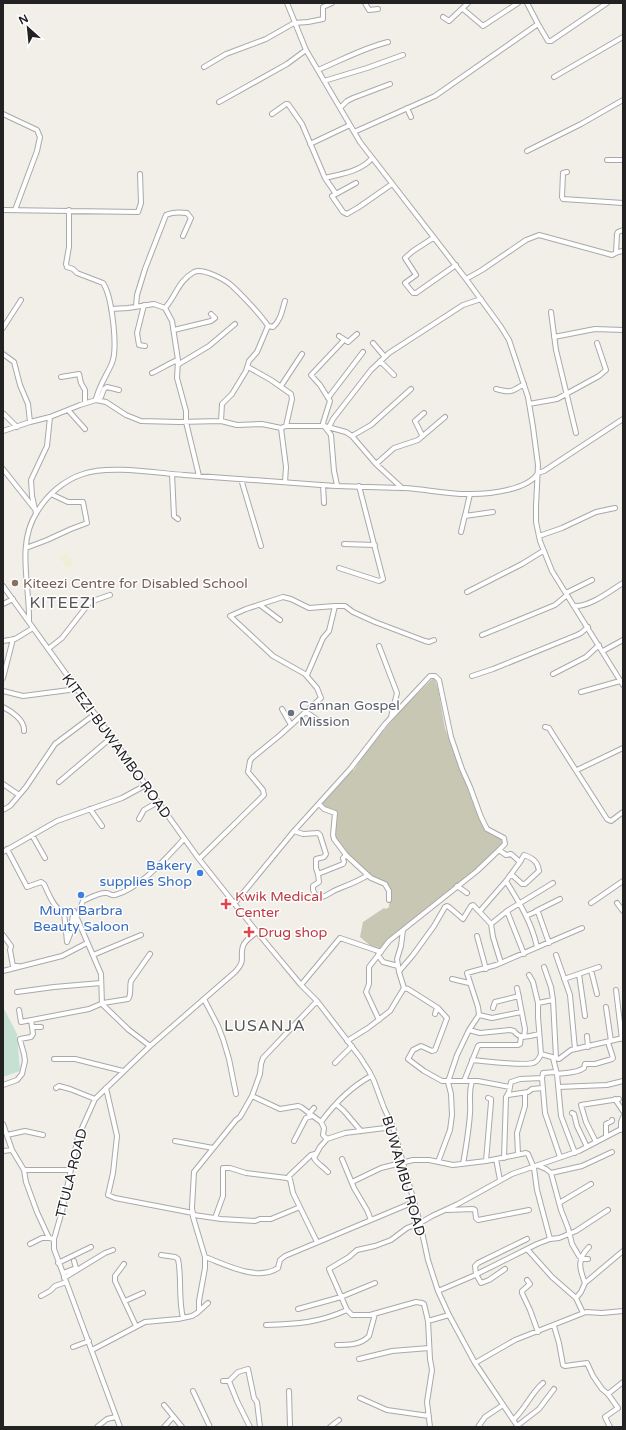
<svg xmlns="http://www.w3.org/2000/svg" width="626" height="1430" viewBox="0 0 626 1430" font-family="'Varela Round',sans-serif">
	<style>
		.construction { fill: #c7c7b4 }
		.farmland { fill: #eef0d5 }
		.wetland { fill: #c6e0d4 }
		.lines { fill: none; stroke-linecap: round; stroke-linejoin: round }
		.minor-casing { stroke: #a9a9a9; stroke-width: 6 }
		.minor { stroke: #fff; stroke-width: 4 }
		.education-dot { fill: #8d6e63; stroke: #fff; stroke-width: 1.5 }
		.worship-dot { fill: #6b7280; stroke: #fff; stroke-width: 1.5 }
		.shop-dot { fill: #3f7fe0; stroke: #fff; stroke-width: 1.5 }
		.health-dot { fill: #e0444e; stroke: #fff; stroke-width: 1.5 }
		.labels { text-anchor: middle; stroke-width: 3; stroke-linejoin: round; paint-order: stroke }
		.education-label { font-size: 14px; fill: #785e54; stroke: #fff; text-anchor: start }
		.worship-label { font-size: 14px; fill: #5b616d; stroke: #fff; text-anchor: start }
		.street-label { font-size: 14px; fill: #222; stroke: #fff }
		.shop-label { font-size: 14px; fill: #366cbe; stroke: #fff; text-anchor: end }
		.health-label { font-size: 14px; fill: #be3a42; stroke: #fff; text-anchor: start }
		.quarter-label { font-size: 16px; letter-spacing: 1px; fill: #555; stroke: #fff }
	</style>
	<rect width="100%" height="100%" fill="#f2efe9"/>
	<path class="construction" d="M433 678 435 679 438 689 445 728 476 811 485 825 503 839V842L502 845 487 861 449 890 380 951 372 947 360 937 363 922 384 908 386 909 389 907 390 896 385 884 372 878 347 854 335 837 336 811 333 809 324 808 321 804 324 800 347 775 354 770 368 749 403 708Z"/>
	<path class="farmland" d="M66 553 74 564 68 568 59 558Z"/>
	<path class="wetland" d="M3 1007 17 1034 20 1071 3 1077Z"/>
	<g class="lines">
		<g class="minor-casing">
			<path id="minor" d="M287 3 306 50 360 142 466 279 501 327 509 340 528 397 533 427 538 465 536 506V522L540 541 552 571 623 685
				M365 3 369 10 378 9
				M527 3 538 24 548 41H551L607 3
				M463 9 483 26 518 3
				M443 17 449 21 468 3
				M204 67 226 54 266 39 294 23 308 22 323 19V7L332 3
				M318 70C342 60 363 48 388 42
				M554 77 623 37
				M324 81 367 68 403 55
				M219 102 287 64 306 50
				M340 108 347 101 353 98 390 84
				M407 108 411 117
				M3 114 37 130 40 137 37 151 15 210
				M272 114 286 104H288L302 124 325 178C341 174 362 171 372 158
				M354 132 435 96 538 24
				M310 144 350 125
				M527 151 581 124 623 100
				M607 160H623
				M567 172 563 173 562 197 563 199 623 203
				M325 178 336 194 356 183
				M336 194 332 196 343 212 347 214 359 207 392 184
				M3 210 138 212 141 203 140 174
				M69 210V247L66 264 67 267 73 269 77 273 103 283C112 296 118 348 112 363 107 375 98 387 96 400
				M433 238 413 251 405 258 416 275 405 283 413 293H416L456 265
				M616 253 617 234 618 232 623 230
				M466 279 482 270 526 240 539 235 612 255 618 252 623 251
				M144 305 137 333 139 345 145 346
				M136 306 137 295 145 269 166 215C172 212 180 212 187 213L191 218 183 236
				M165 308 172 321 178 360
				M111 309 128 308 154 304 165 308C176 296 178 281 194 272 203 268 224 279 231 285 240 293 262 316 268 326L257 352 249 361 246 371 232 394 222 404 221 421
				M551 312 556 350 576 433
				M268 326 273 327C281 320 282 310 285 301
				M3 328 21 300
				M174 330 211 321 215 318 211 314
				M339 336 348 342 357 334
				M554 337 595 329 623 330
				M373 343 385 357
				M3 354 14 362 20 385 28 404 30 422
				M380 361 394 375
				M179 364 209 346 235 324
				M248 367 271 380 291 394 292 399 286 426
				M152 373C159 370 173 361 178 360L177 378 186 411V422L199 476
				M61 377 79 374 81 383 85 390V403
				M281 386 302 354
				M496 389C510 393 512 392 524 384
				M96 398 101 397 104 389 107 387 119 390
				M328 398 363 352
				M529 404 557 399 599 376 606 370 597 343
				M68 410 85 429
				M4 414 17 427
				M329 427 333 419 371 370 389 353 463 305 481 299
				M281 428 286 467 285 482
				M3 431 30 422 50 417 80 405 96 400 106 402 126 415 141 421 179 422 221 421 237 425 262 424 281 428 286 426H324L346 432 352 436 376 464 402 488
				M422 435 415 421 424 413
				M352 436 371 425 411 389
				M376 464 394 448 418 440 445 417
				M3 469 34 508
				M172 474 174 516 178 519
				M241 479 261 546
				M323 485 324 503
				M337 485 334 471 331 435 324 426 323 423 330 401 320 385 311 375 344 340
				M470 494 465 516 493 512
				M36 513 32 496 31 480 47 446 50 417
				M461 532 465 515
				M539 536 562 528 596 512 615 508
				M344 544 375 545
				M26 548 47 540 71 529 87 523 83 502H68L51 494
				M339 568 379 581 383 579 359 486
				M3 586 199 859 257 932 301 985 317 1001 360 1057 369 1071 374 1081 384 1108 393 1127 420 1223 428 1260 438 1291 449 1315 475 1363 518 1427
				M467 592 522 564 543 551
				M566 593 592 580
				M3 604 13 599
				M260 605 280 620
				M574 606C590 607 610 591 623 583
				M29 621C30 586 16 544 37 512 47 495 64 480 83 474 109 465 156 473 184 475 230 478 275 482 321 485 349 487 376 487 404 488 426 489 449 495 471 494 490 494 528 490 538 473L544 471 623 419
				M482 635 555 605 567 595
				M3 641 15 639 33 628
				M379 646 397 693 391 717
				M48 649 62 638 90 602 110 595
				M603 651 623 640
				M553 674 586 657 599 645
				M307 675 323 638 329 631 335 606H345L353 612 375 622 425 641 429 642 434 640
				M472 676 493 669 577 635 581 633 588 627
				M3 678 13 639
				M3 691 23 696 77 689
				M581 692 620 681
				M3 707C11 711 25 720 24 731
				M282 709 291 725
				M306 712 319 721
				M545 727 549 728 552 733 607 819 611 821 623 812
				M577 770 623 748
				M59 782 112 737
				M3 784 19 795
				M319 804 324 809 335 813 333 835 334 839 346 855 360 868 371 878 385 884 389 891V900
				M90 809 102 826
				M3 810 10 806 26 787 55 744 95 714
				M139 819 144 810 158 802
				M294 831 303 834 318 833 320 835 326 854 324 857 316 859V868L318 874
				M32 835 45 858
				M7 849 27 887 41 882 44 884C48 892 54 910 64 912L67 942 83 901C90 898 99 892 107 893 110 894 112 896 115 895 141 888 166 858 184 839
				M3 852 57 821 122 798 146 785
				M346 855 343 858 344 862 343 864 318 874 319 882 313 886V890L317 898C325 898 330 892 338 889 348 885 359 881 368 875
				M199 859 264 795 263 790 248 772 250 761 252 758 279 736 321 698 317 688 305 674 273 656 230 616 246 609 283 597 291 599 309 608 335 606
				M511 874 522 884H525L539 871C538 862 533 858 524 855L520 862
				M506 881C519 902 532 923 537 947
				M457 886 467 893
				M591 903 623 881
				M617 903 623 911
				M234 904 294 831 351 768 385 724 430 676H435L439 680 451 737 462 769 470 787 481 817 487 829 504 838 505 844 499 850 477 871 389 941 369 967V984L366 992 379 1020
				M480 911 506 881 520 862 511 854 506 855 499 850
				M507 911 524 954
				M536 911 560 899
				M526 916 535 912H538L549 943
				M70 930 74 911 101 974 102 1004 129 1030 150 1046
				M3 935 11 946 10 950 13 966H18
				M477 936 486 969
				M93 955 141 935
				M378 955 383 962 398 966
				M556 955 570 995 575 1049
				M501 963 493 937 491 924 507 911 553 883
				M544 967 551 987 553 1000 556 1058
				M591 970 597 994
				M3 971 62 956 87 943
				M399 972 397 959 401 946 403 930
				M579 974 585 1016
				M529 975 533 982 538 1003
				M452 979 469 983
				M564 979 599 967
				M301 985 340 938 381 952
				M404 988 399 972 401 969 413 955 434 926 445 907 447 906 449 907 463 919 471 906 473 905 491 924
				M517 988 525 1029 524 1037
				M616 990 622 1039
				M17 992 54 987 101 983
				M204 999 218 1026 223 1039 229 1059 236 1094
				M317 1001 263 1058 261 1064 260 1074 252 1096 280 1109 298 1106 301 1107 321 1122 324 1128 323 1135 327 1139 345 1133 393 1127
				M606 1007 611 1041
				M493 1008 495 1002 519 996
				M19 1010 21 1022 89 1009 103 1003 128 999C132 995 129 987 131 981L150 954
				M435 1014 437 1008
				M479 1015 492 1018 521 1012
				M32 1027H41
				M469 1030 480 1033 510 1030 514 1031C520 1040 529 1036 539 1034
				M587 1036 588 1047
				M347 1041 368 1028 390 1011 404 988 408 989 438 1008 447 1018 435 1050 432 1051 421 1046 413 1050 408 1059 424 1071 442 1081H478L510 1087
				M541 1054 559 1059 571 1050 623 1038
				M553 1058 557 1074 561 1116 575 1153
				M54 1059H75L123 1071
				M472 1060C484 1061 523 1066 533 1063 537 1062 539 1059 541 1054L538 1017V1003L553 1000
				M335 1063 352 1046
				M555 1072 543 1073 542 1078 545 1113 560 1157
				M557 1074C567 1072 575 1074 584 1068L585 1064H595L612 1059 613 1058 608 1042
				M464 1081 478 1046 480 1045H518L520 1044 521 1037
				M3 1085 17 1080 22 1074 25 1061 24 1054 20 1040V1039L31 1037 33 1034 31 1020
				M558 1087 607 1085 623 1081
				M56 1088 59 1086 70 1089 95 1099
				M106 1088 117 1136 113 1173 108 1195 115 1198 193 1213
				M508 1095 528 1092 532 1089 542 1088
				M615 1099 623 1111
				M336 1104 344 1111 361 1131
				M572 1113 574 1114 577 1126 587 1147
				M309 1114 314 1108
				M321 1122C335 1103 351 1087 371 1076
				M3 1124 12 1150 24 1170 26 1182 37 1212 49 1238 54 1239
				M621 1130V1122L623 1117
				M7 1135 25 1131 43 1135
				M606 1137V1124L612 1121V1120
				M327 1139 320 1147 314 1158C317 1164 324 1167 328 1172
				M175 1141 213 1148
				M294 1141 306 1118 312 1116
				M596 1142 586 1122 581 1105 619 1099
				M3 1151 12 1150
				M518 1154 517 1133 525 1106V1093
				M504 1158 506 1097 509 1092 511 1082 520 1079 542 1078
				M342 1159 354 1188 367 1210 371 1220 372 1219
				M496 1159 500 1180
				M486 1161 491 1102V1099L488 1098
				M438 1162 450 1130 452 1115 451 1094 448 1082 457 1055 469 1030 479 1015 478 1007 467 973 496 965 582 928
				M463 1164C466 1147 469 1130 470 1113 471 1100 468 1095 472 1081
				M539 1166 546 1169 551 1173 561 1210 568 1228 572 1244 579 1256 582 1259H588
				M24 1170H71
				M551 1173 582 1166 612 1152
				M289 1179V1176L311 1155 315 1154
				M352 1182 381 1168 413 1160H429L453 1165 486 1161 526 1153 528 1154 534 1168 537 1190 550 1239
				M559 1203 591 1184
				M447 1210 473 1209 475 1210 476 1218 478 1220 529 1210
				M194 1215 221 1219 255 1221 260 1219H271L300 1207
				M215 1218 223 1196V1168H230L246 1173 287 1178 290 1179 293 1193 317 1242
				M30 1244 42 1238H49
				M527 1249 552 1277 576 1298 583 1313
				M161 1255 175 1257 178 1259C182 1278 178 1298 183 1318
				M205 1257C225 1264 257 1282 278 1268L280 1260 285 1256 414 1202
				M58 1263 91 1247
				M124 1264 115 1276V1281L136 1326
				M505 1269 489 1280 481 1283 476 1274 475 1266 478 1263 527 1239
				M63 1273 76 1268 74 1261
				M64 1278 105 1253 113 1250
				M527 1280 530 1284 522 1291V1293L530 1310 538 1332
				M585 1283C579 1268 577 1259 589 1247
				M438 1291 473 1276 537 1244 550 1239 559 1238 576 1231 608 1210
				M41 1296 50 1291 55 1286 66 1282
				M576 1298 581 1292 585 1283 623 1251
				M125 1301 143 1293
				M298 1309 341 1297 375 1283
				M199 1311V1301L205 1268V1257L193 1217 192 1207 194 1172 236 1120 240 1117 252 1096
				M428 1321 449 1315
				M266 1325C297 1324 318 1323 347 1310
				M554 1326 559 1343 563 1365 565 1366 587 1363 593 1376 602 1389 608 1394 618 1408 605 1417 610 1427
				M337 1345C348 1345 361 1345 369 1336L375 1314
				M73 1347 89 1341
				M92 1350 145 1322 178 1319 192 1316 197 1313 208 1303
				M359 1359 392 1351 429 1348
				M475 1363 515 1340 586 1312 602 1313 623 1311
				M223 1381H229L237 1401 250 1427
				M229 1381 238 1372 248 1369 254 1398 257 1402 260 1427
				M193 1391 210 1427
				M289 1391 290 1427
				M608 1394 623 1382
				M360 1398 387 1410 429 1416
				M164 1405 182 1427
				M513 1420C526 1408 531 1393 543 1383
				M517 1426 539 1409 554 1389
				M97 1427 107 1419 116 1417
				M120 1427 54 1249V1239L62 1211 78 1137 95 1099 150 1046 235 972C247 959 239 958 243 946 245 940 252 936 257 932
				M164 1427 173 1417
				M330 1427 339 1420
				M430 1427 427 1402 432 1370 430 1359 428 1321 424 1304 422 1303 416 1302 370 1315H352L347 1310 329 1269 349 1257 357 1250 375 1246 391 1240 407 1228 420 1223 432 1216 458 1204 512 1174 579 1151 623 1128
				M478 1427 485 1417 503 1405"/>
		</g>
		<use href="#minor" class="minor"/>
	</g>
	<circle class="education-dot" cx="15" cy="583" r="4"/>
	<circle class="worship-dot" cx="291" cy="713" r="4"/>
	<g class="shop-dot">
		<circle cx="200" cy="873" r="4"/>
		<circle cx="81" cy="895" r="4"/>
	</g>
	<g class="health-dot">
		<path d="M224 898h4v4h4v4h-4v4h-4v-4h-4v-4h4z"/>
		<path d="M247 926h4v4h4v4h-4v4h-4v-4h-4v-4h4z"/>
	</g>
	<g class="labels">
		<g class="education-label">
			<text x="23" y="588">Kiteezi Centre for Disabled School</text>
		</g>
		<g class="worship-label">
			<text x="299" y="710">Cannan Gospel<tspan x="299" dy="16">Mission</tspan></text>
		</g>
		<g class="street-label">
			<text transform="translate(117 746) rotate(54)" y="5">KITEZI-BUWAMBO ROAD</text>
			<text transform="translate(71 1173) rotate(-76)" y="5">TTULA ROAD</text>
			<text transform="translate(404 1176) rotate(74)" y="5">BUWAMBU ROAD</text>
		</g>
		<g class="shop-label">
			<text x="192" y="870">Bakery<tspan x="192" dy="16">supplies Shop</tspan></text>
			<text x="81" y="915" text-anchor="middle">Mum Barbra<tspan x="81" dy="16">Beauty Saloon</tspan></text>
		</g>
		<g class="health-label">
			<text x="235" y="901">Kwik Medical<tspan x="235" dy="16">Center</tspan></text>
			<text x="258" y="937">Drug shop</text>
		</g>
		<g class="quarter-label">
			<text x="63" y="608">KITEEZI</text>
			<text x="265" y="1031">LUSANJA</text>
		</g>
	</g>
	<rect width="626" height="1430" fill="none" stroke="#222222" stroke-width="8"/>
	<g transform="translate(28 28) rotate(333)" stroke="#ffffff" stroke-width="3" paint-order="stroke">
	<path d="M0-3L7 15L0 10L-7 15Z" fill="#222222"/>
	<text y="-6" font-size="11" font-weight="bold" text-anchor="middle" fill="#222222">N</text>
	</g>
</svg>
